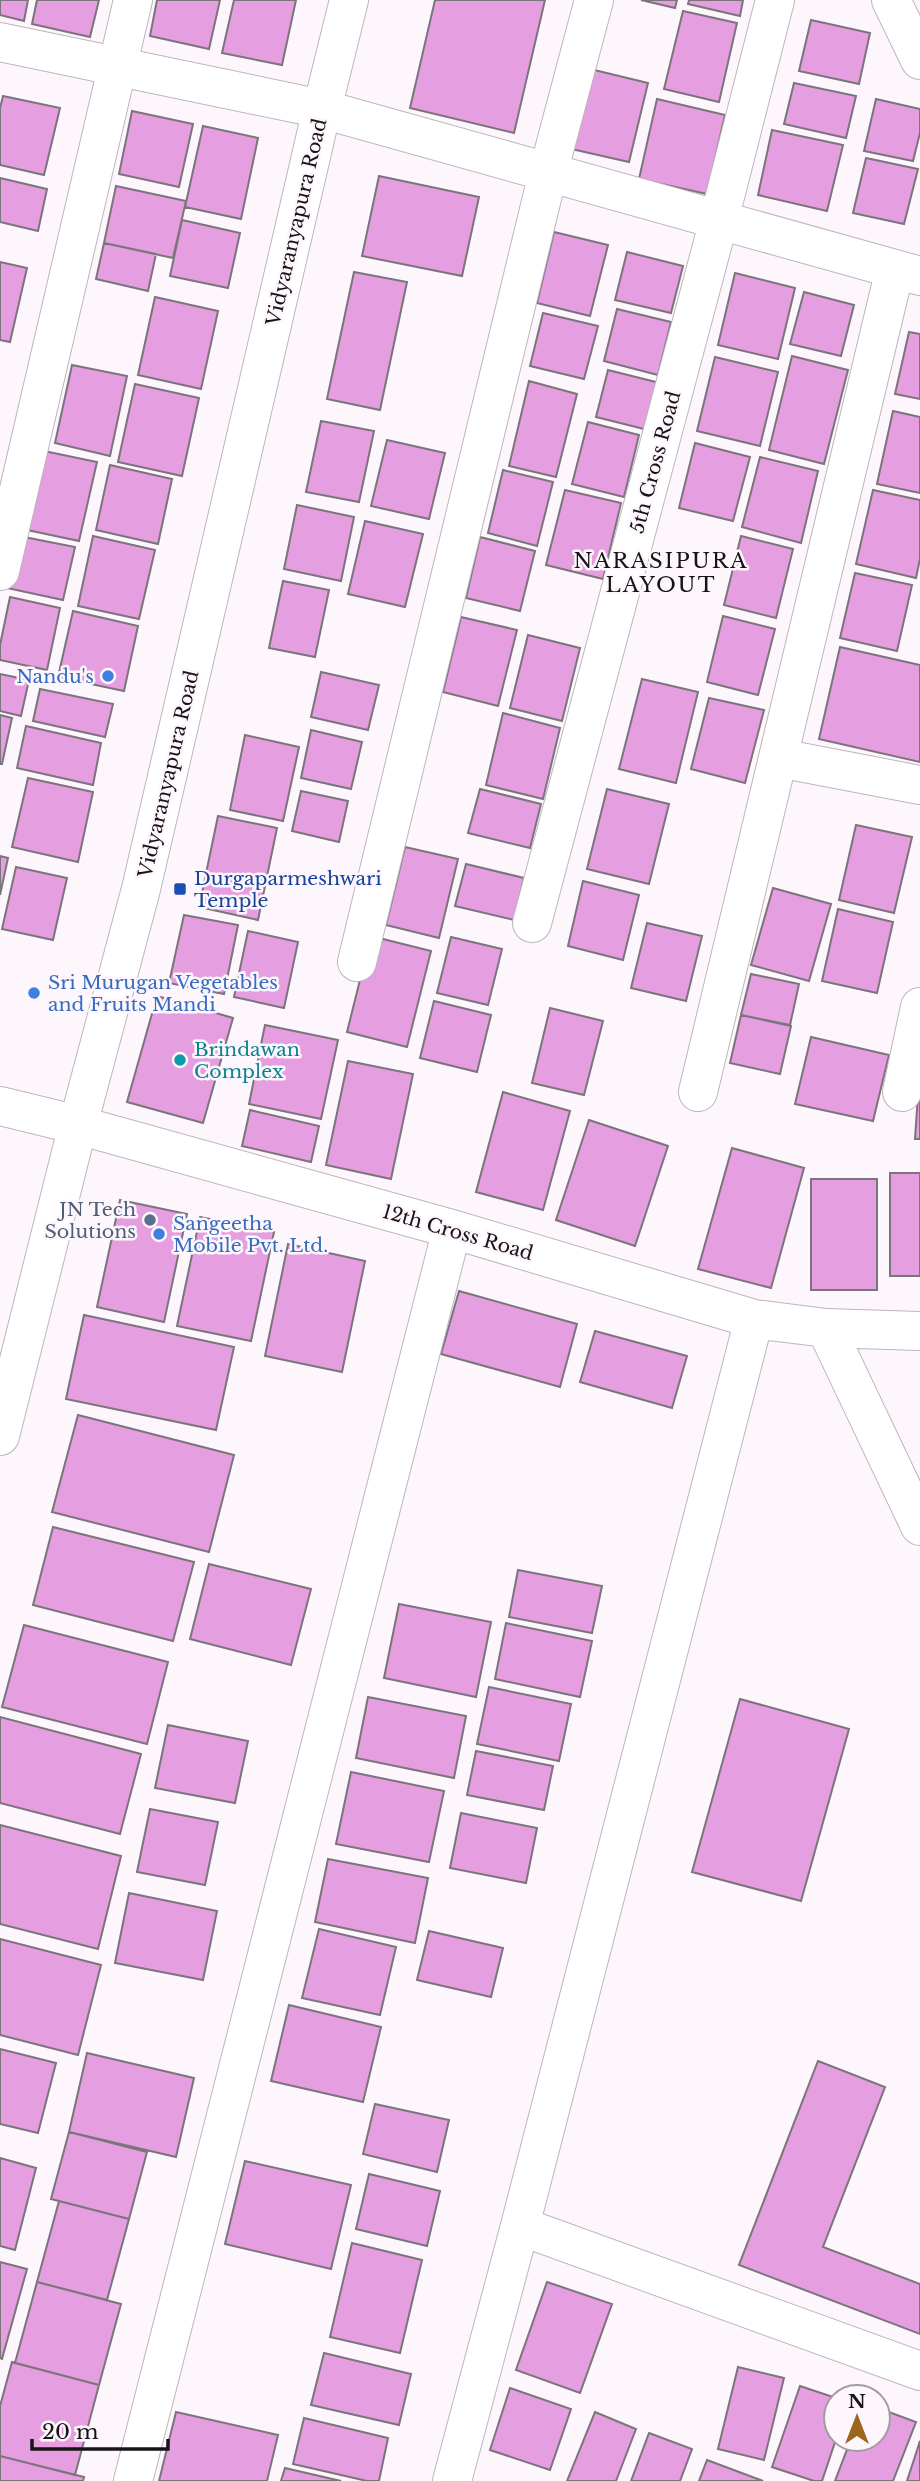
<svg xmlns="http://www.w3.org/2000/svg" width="920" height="2481" viewBox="0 0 920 2481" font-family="'Libre Baskerville',serif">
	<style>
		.building { fill: #e59ee0; stroke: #7c747b; stroke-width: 2 }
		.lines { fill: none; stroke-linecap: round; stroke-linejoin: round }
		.street-casing { stroke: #beb5bd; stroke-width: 40 }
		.secondary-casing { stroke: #beb5bd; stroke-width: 40 }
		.street { stroke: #fff; stroke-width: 38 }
		.secondary { stroke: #fff; stroke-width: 38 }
		.shop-dot { fill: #3f7fe0; stroke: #fef6fd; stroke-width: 2.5 }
		.transit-dot { fill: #1a4fb4; stroke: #fef6fd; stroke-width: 2.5 }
		.culture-dot { fill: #0f9aa8; stroke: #fef6fd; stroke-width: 2.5 }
		.service-dot { fill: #5c6f8a; stroke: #fef6fd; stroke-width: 2.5 }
		.labels { text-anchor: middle; stroke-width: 5; stroke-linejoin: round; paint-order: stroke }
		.street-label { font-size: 19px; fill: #171417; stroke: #fef6fd }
		.shop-label { font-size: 19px; fill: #366cbe; stroke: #fef6fd; text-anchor: start }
		.transit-label { font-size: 19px; fill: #164399; stroke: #fef6fd; text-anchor: start }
		.culture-label { font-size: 19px; fill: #0d838f; stroke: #fef6fd; text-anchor: start }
		.service-label { font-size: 19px; fill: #4e5e75; stroke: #fef6fd; text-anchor: end }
		.neighbourhood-label { font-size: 21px; letter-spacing: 2px; fill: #171417; stroke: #fef6fd }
	</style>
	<rect width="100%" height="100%" fill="#fef6fd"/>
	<path class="building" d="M0 0H28L24 21 0 15Z
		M37 0H99L90 37 32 24Z
		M157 0H220L209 49 150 36Z
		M234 0H296L282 65 222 53Z
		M435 0H545L514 133 410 108Z
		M641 0H677L675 8Z
		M689 0H743L740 16 688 4Z
		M683 11 737 23 719 102 664 89Z
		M811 20 870 33 859 84 799 71Z
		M586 68 648 83 629 162 567 148Z
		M794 83 856 96 846 138 784 124Z
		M3 96 60 108 44 175 0 165V108Z
		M657 99 725 115 707 194 639 179Z
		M876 99 920 109V133L913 161 864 151Z
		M132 111 193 124 179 187 119 174Z
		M203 126 258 138 241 219 185 207Z
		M772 130 843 145 827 211 758 195Z
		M866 158 918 169 904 224 853 213Z
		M379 176 479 197 462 276 362 256Z
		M0 178 47 189 38 231 0 222Z
		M116 186 186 201 173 258 104 243Z
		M182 220 240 233 228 288 170 276Z
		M554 232 608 245 590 316 537 303Z
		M104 243 156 254 148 291 96 279Z
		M627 252 683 266 671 313 615 300Z
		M0 262 27 268 10 342 0 340Z
		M354 272 407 282 380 410 327 399Z
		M735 273 795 288 778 359 718 345Z
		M804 292 854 305 841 356 790 344Z
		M155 297 218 311 201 389 138 375Z
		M617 309 671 322 658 375 604 361Z
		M543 313 598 326 584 379 530 366Z
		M909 332 920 334V399L895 394Z
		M792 356 848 370 824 464 769 450Z
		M715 357 778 372 760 446 697 431Z
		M72 365 127 376 110 456 55 443Z
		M608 370 660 383 648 430 596 417Z
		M529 381 577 394 556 477 509 466Z
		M135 384 199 398 182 476 118 462Z
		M893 411 920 417V493L877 484Z
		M321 421 374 431 359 502 306 492Z
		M588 422 639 435 624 497 572 484Z
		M387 440 445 453 429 519 371 506Z
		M695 443 750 457 733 521 679 508Z
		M44 451 97 462 79 541 27 530Z
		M760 457 818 471 801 543 742 527Z
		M110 465 172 479 158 544 96 530Z
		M503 470 553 482 537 546 488 533Z
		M565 490 621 503 603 579 546 565Z
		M873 490 920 500V559L916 578 856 564Z
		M297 505 354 517 341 581 284 569Z
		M365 521 423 534 405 607 348 594Z
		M19 536 75 547 63 600 7 588Z
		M93 536 155 550 139 619 78 606Z
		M741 536 793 549 776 618 724 605Z
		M480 537 535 551 520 611 466 598Z
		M855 573 912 585 897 651 840 638Z
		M283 581 329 590 315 657 269 648Z
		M10 597 60 608 47 670 0 660V645Z
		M73 611 138 626 124 691 58 677Z
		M723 616 775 629 758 695 707 682Z
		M461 617 517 630 498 706 443 692Z
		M528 635 580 648 562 721 510 708Z
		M840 647 920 665V762L819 739Z
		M321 672 379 685 368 730 311 717Z
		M0 674 29 680 21 716 0 711Z
		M642 679 698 692 676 783 619 769Z
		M40 689 113 704 105 737 33 721Z
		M709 698 764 710 745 783 691 769Z
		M503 713 560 728 543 799 486 785Z
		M0 715 12 718 2 764H0Z
		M26 726 101 743 93 785 17 768Z
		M311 730 362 742 351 789 301 778Z
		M245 735 299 747 283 821 230 810Z
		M28 778 93 792 78 862 12 847Z
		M480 789 541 804 530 848 468 833Z
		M607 789 669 804 649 884 587 869Z
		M301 791 348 801 339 842 292 831Z
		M218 816 277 828 258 920 199 907Z
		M856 825 912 837 894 913 839 900Z
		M405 847 458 859 439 938 386 925Z
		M0 856 8 858 0 895Z
		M466 864 524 878 514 920 455 906Z
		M16 867 67 878 53 940 2 929Z
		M583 881 639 895 623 960 568 946Z
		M773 888 831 904 809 981 751 965Z
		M838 909 893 922 877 993 822 981Z
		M184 915 238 925 224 994 169 983Z
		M647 923 702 936 686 1001 631 988Z
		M248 931 298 942 284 1008 234 997Z
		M371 936 431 951 407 1047 347 1032Z
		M451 937 502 949 488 1005 437 993Z
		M751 974 799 984 790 1025 741 1015Z
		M157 996 233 1018 203 1123 127 1102Z
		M434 1001 491 1015 477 1072 420 1058Z
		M550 1008 603 1021 584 1095 532 1083Z
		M741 1015 791 1026 780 1074 730 1063Z
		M265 1025 338 1040 321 1119 249 1104Z
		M811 1037 889 1055 873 1121 795 1104Z
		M348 1061 413 1074 391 1179 326 1165Z
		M503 1092 570 1111 543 1210 476 1192Z
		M918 1095 920 1096V1139H915Z
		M250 1110 319 1126 311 1162 242 1146Z
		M589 1120 668 1146 635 1246 556 1220Z
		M732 1148 804 1168 771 1288 698 1269Z
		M890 1173H920V1276H890Z
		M811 1179H877V1290H811Z
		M120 1200 187 1214 164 1322 97 1307Z
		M200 1217 274 1232 251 1341 177 1326Z
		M288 1244 365 1261 342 1372 265 1356Z
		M459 1291 577 1324 560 1387 441 1354Z
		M84 1315 234 1347 216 1430 66 1399Z
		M595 1331 687 1356 672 1408 580 1382Z
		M78 1415 234 1455 209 1552 52 1512Z
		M53 1527 194 1562 173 1641 33 1605Z
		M209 1564 311 1589 291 1665 190 1639Z
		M518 1570 602 1586 592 1633 509 1617Z
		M399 1604 491 1622 476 1697 384 1678Z
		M506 1623 592 1641 580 1697 495 1679Z
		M24 1625 168 1662 147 1744 2 1707Z
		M489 1687 571 1704 559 1761 477 1744Z
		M368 1697 466 1716 454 1778 356 1758Z
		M740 1699 849 1729 801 1901 692 1872Z
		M0 1717 141 1754 120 1834 0 1803Z
		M168 1725 248 1741 235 1803 155 1788Z
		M476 1751 553 1766 544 1810 467 1795Z
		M351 1772 444 1791 429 1862 336 1844Z
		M150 1809 218 1822 205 1885 137 1872Z
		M461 1813 537 1828 526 1883 450 1868Z
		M0 1825 121 1856 98 1949 0 1924Z
		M328 1859 428 1878 415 1943 315 1922Z
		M129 1893 217 1911 203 1980 115 1963Z
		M319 1929 396 1947 380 2015 302 1998Z
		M429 1931 503 1948 491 1997 417 1980Z
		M0 1939 101 1965 78 2055 0 2035Z
		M289 2005 381 2027 363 2102 271 2081Z
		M0 2049 56 2063 38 2133 0 2124Z
		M87 2053 194 2078 176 2157 69 2132Z
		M818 2061 885 2087 823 2247 920 2284V2334L739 2265Z
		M375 2104 449 2120 437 2172 363 2154Z
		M69 2132 147 2152 129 2219 51 2199Z
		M0 2158 36 2168 15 2250 0 2246Z
		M245 2161 351 2185 331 2269 225 2244Z
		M369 2174 440 2191 427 2246 356 2229Z
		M59 2201 129 2219 107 2300 37 2282Z
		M352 2243 422 2260 400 2353 330 2337Z
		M0 2262 27 2269 2 2359 0 2358Z
		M37 2282 121 2304 99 2385 15 2363Z
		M547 2282 612 2304 580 2393 516 2370Z
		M324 2353 411 2374 399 2425 311 2405Z
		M12 2362 99 2385 75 2475 0 2456V2406Z
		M738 2367 784 2378 764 2460 718 2449Z
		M800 2386 836 2398V2439L822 2481H814L772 2467Z
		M510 2388 571 2409 550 2470 490 2450Z
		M878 2408 916 2422 893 2481H835L851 2439H878Z
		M176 2412 278 2435 267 2481H159Z
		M595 2412 636 2429 616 2481H567Z
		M304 2418 388 2438 379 2481H367L293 2464Z
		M649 2433 692 2449 680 2481H631Z
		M920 2441V2481H907Z
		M0 2456 84 2477 83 2481H0Z
		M707 2460 763 2481H699Z
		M285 2468 341 2481H281Z"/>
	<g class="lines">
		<g class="street-casing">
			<path id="street" d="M891 0 920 60
				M0 42 322 109 920 276
				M0 571 133 0
				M779 758 920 785
				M532 923 719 220 775 0
				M357 962 548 173 594 0
				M698 1092 895 269
				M902 1092 920 1007
				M0 1106 78 1125 452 1229 754 1319 826 1328 920 1331
				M826 1328 920 1526
				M520 2226 920 2371
				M133 2481 452 1229
				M452 2481 520 2226 754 1319"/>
		</g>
		<g class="secondary-casing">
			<path id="secondary" d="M0 1436 78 1125 141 889 322 109 349 0"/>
		</g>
		<use href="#street" class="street"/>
		<use href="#secondary" class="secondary"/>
	</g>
	<g class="shop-dot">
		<circle cx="108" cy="676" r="7"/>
		<circle cx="34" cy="993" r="7"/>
		<circle cx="159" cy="1234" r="7"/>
	</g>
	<rect class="transit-dot" x="173" y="882" width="14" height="14" rx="3.5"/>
	<circle class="culture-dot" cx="180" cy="1060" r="7"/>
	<circle class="service-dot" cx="150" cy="1220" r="7"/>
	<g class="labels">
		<g class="street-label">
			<text transform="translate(296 222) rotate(-77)" y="7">Vidyaranyapura Road</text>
			<text transform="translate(655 462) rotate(-75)" y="7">5th Cross Road</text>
			<text transform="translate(168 774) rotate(-77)" y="7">Vidyaranyapura Road</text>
			<text transform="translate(458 1232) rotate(16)" y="7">12th Cross Road</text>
		</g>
		<g class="shop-label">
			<text x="94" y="683" text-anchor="end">Nandu's</text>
			<text x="48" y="989">Sri Murugan Vegetables<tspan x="48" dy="22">and Fruits Mandi</tspan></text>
			<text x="173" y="1230">Sangeetha<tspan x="173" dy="22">Mobile Pvt. Ltd.</tspan></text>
		</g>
		<g class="transit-label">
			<text x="194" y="885">Durgaparmeshwari<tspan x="194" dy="22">Temple</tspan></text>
		</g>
		<g class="culture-label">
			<text x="194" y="1056">Brindawan<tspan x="194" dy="22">Complex</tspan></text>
		</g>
		<g class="service-label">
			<text x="136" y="1216">JN Tech<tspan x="136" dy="22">Solutions</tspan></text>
		</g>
		<g class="neighbourhood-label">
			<text x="661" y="568">NARASIPURA<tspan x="661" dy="24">LAYOUT</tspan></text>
		</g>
	</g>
	<g transform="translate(857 2418)"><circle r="33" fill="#fef6fd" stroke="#a29ca1" stroke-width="2"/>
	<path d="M0-5L12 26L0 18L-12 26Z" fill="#9c661f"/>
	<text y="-10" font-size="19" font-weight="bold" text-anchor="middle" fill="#171417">N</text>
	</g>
	<path d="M32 2439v10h136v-10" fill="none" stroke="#171417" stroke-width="3.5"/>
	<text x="42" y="2439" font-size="21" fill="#171417" stroke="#fef6fd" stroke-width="5" paint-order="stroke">20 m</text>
</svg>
